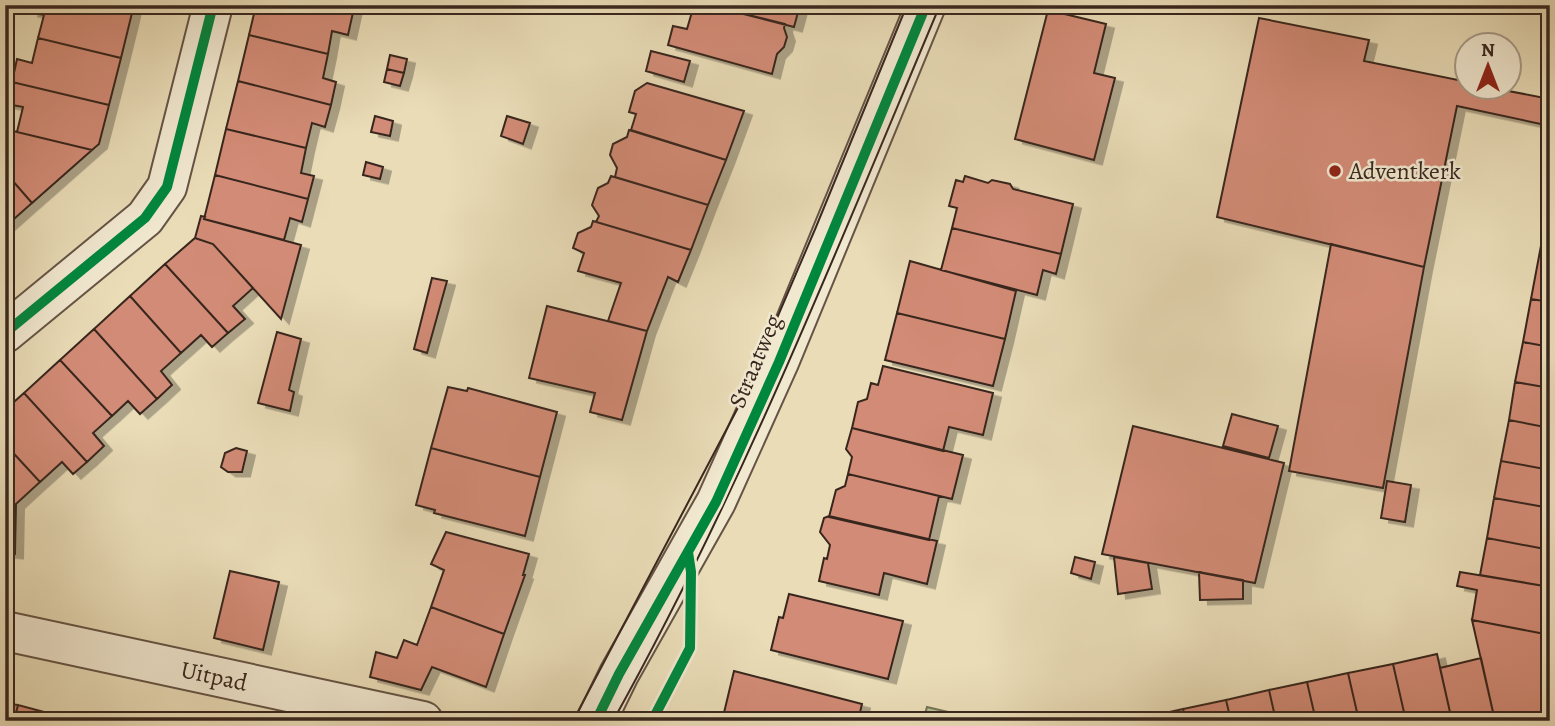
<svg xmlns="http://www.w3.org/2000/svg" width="1555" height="726" viewBox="0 0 1555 726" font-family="Alegreya,serif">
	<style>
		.green { fill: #b3c191; stroke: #767458; stroke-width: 2 }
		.building { fill: #d28b76; stroke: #39271f; stroke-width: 2; filter: url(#shadow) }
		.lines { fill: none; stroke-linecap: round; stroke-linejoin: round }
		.minor-casing { stroke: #655445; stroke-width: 42 }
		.minor { stroke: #f1e8d0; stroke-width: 38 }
		.tram { stroke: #39271f; stroke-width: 2 }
		.cycleway-casing { stroke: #f1e8d0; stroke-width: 15 }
		.cycleway { stroke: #00873e; stroke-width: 10 }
		.poi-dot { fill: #8f2418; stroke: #f1e8d0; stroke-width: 2.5 }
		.labels { text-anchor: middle; stroke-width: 5; stroke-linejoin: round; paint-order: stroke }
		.poi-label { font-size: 24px; fill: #39271f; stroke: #f1e8d0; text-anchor: start }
		.street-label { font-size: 24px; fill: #39271f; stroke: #f1e8d0 }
	</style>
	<defs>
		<filter id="shadow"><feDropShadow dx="8" dy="4.5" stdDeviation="0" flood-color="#0004"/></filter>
	</defs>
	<rect width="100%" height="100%" fill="#e9dcb7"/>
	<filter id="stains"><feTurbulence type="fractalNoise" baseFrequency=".00286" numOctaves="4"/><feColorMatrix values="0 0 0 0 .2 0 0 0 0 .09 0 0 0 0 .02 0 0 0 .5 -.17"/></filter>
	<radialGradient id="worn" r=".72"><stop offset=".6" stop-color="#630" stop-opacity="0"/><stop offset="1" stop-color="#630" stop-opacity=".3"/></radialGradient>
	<path class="green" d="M927 707 986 721H923Z"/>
	<path class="building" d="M32 5H100L132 13 121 58 38 38 44 15 30 12Z
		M100 5H133L132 13Z
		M256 5H342L354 8 348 35 332 31 328 54 249 35Z
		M694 5H708L785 24 784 28 787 37 784 47 777 54 772 74 668 45 673 26 687 29Z
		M708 5H800L794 27Z
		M1048 10 1106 24 1094 73 1115 78 1094 160 1015 139Z
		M1259 18 1369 40 1364 61 1468 82V88H1493L1550 99V126L1457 106 1424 267 1217 217Z
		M249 35 328 54 323 78 336 82 331 105 238 81Z
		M38 38 121 58 109 105 12 82 17 59 32 63Z
		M651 51 690 61 684 82 646 71Z
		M390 55 407 59 404 73 387 69Z
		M387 69 404 73 400 86 384 82Z
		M238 81 331 105 325 127 312 123 306 148 226 129Z
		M12 82 109 105 99 144 92 150 17 132 23 107 7 104Z
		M647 83 744 111 726 160 631 130 636 114 629 112 635 91Z
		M375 116 393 121 390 136 371 132Z
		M507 116 530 123 523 144 501 136Z
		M6 129 17 132 92 150 32 203 5 172Z
		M226 129 306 148 301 173 314 176 308 199 215 175Z
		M629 130 726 160 708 205 615 177 617 168 610 155 613 144 627 137Z
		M366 162 383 167 380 179 363 175Z
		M5 172 32 203 5 227Z
		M215 175 308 199 302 222 290 218 284 240 204 219Z
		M611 176 708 205 691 250 596 222 599 216 592 205 598 188 608 183Z
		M965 176 988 183 992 180 1010 184 1013 189 1073 204 1061 254 952 228 957 208 949 206 956 180 963 182Z
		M201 216 205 217 204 219 301 245 281 319 213 244 195 238Z
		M593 221 691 250 678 282 668 277 647 331 608 321 621 283 578 271 584 253 573 248 578 233 591 227Z
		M952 228 1061 254 1056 274 1043 270 1037 295 941 270Z
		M1543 235 1550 236V302L1531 299Z
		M195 238 213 244 253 288 233 306 245 319 228 333 165 264Z
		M1331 244 1424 267 1383 488 1289 471Z
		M910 261 1016 291 1005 339 897 313Z
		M165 264 228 333 212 347 201 335 181 353 130 296Z
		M432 278 447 281 427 353 414 349Z
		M130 296 181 353 161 371 172 385 157 399 94 329Z
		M1531 299 1550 302V347L1523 342Z
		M547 306 647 331 622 420 590 412 595 393 529 378Z
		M897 313 1005 339 993 386 885 360Z
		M94 329 157 399 140 414 128 401 112 416 60 360Z
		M277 332 301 339 289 390 294 392 290 411 258 403Z
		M1523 342 1550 347V388L1515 382Z
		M60 360 112 416 93 433 104 446 87 462 24 393Z
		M883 366 993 393 983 435 949 427 943 451 852 428 858 402 867 399 871 383 878 385Z
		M1515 382 1550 388V428L1509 420Z
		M448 387 467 391 468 388 557 412 540 477 431 448Z
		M24 393 87 462 73 474 62 462 40 482 5 444V410Z
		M1232 414 1278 426 1269 458 1223 446Z
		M1509 420 1550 428V470L1501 461Z
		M1133 426 1284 463 1255 583 1102 554Z
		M852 428 963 455 952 499 848 474 852 457 846 449Z
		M5 444 40 482 16 504 15 554 5 553Z
		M236 448 247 451 242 472H228L221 467 225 453Z
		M431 448 540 477 525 536 434 513 435 510 416 505Z
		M1501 461 1550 470V508L1494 498Z
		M848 474 939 496 929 540 829 517 836 490 845 486Z
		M1387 481 1411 485 1405 522 1381 518Z
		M1494 498 1550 508V550L1487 538Z
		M829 516 937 541 927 584 884 573 879 595 819 581 824 558 827 559 830 545 820 532 824 518Z
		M446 532 529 554 523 575H525L504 634 431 607 444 570 431 564Z
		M1487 538 1550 550V587L1480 575Z
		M1075 557 1095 562 1091 579 1071 573Z
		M1114 557 1148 563 1152 589 1118 594Z
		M230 571 279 582 263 650 214 638Z
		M1199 572 1243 580V599L1200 600Z
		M1460 572 1550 587V635L1472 620 1477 590 1457 586Z
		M789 594 903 621 888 679 771 650 779 617 783 618Z
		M431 607 504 634 486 687 432 667 421 690 370 677 376 652 397 658 404 640 417 645Z
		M1472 620 1550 635V682L1543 721H1495Z
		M1437 654 1452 721H1406L1393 664Z
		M1481 658 1495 721H1452L1440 668Z
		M1393 664 1406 721H1359L1348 673Z
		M734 671 862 704 858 721H722Z
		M1348 673 1359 721H1316L1307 682Z
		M1307 682 1316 721H1276L1269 690Z
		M1269 690 1276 721H1231L1226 700Z
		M1226 700 1231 721H1186L1183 709Z
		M5 703 18 705 14 721H5Z
		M18 705 44 712 42 721H14Z
		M1183 709 1186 721H1140L1139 719Z"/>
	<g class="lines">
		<g class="minor-casing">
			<g id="minor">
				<path d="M5 333 145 218 167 187 213 5"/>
				<path id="s1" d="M5 631 423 721"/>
				<path d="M596 721 619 674 716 502 779 362 926 5"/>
			</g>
		</g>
		<use href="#minor" class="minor"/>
		<path class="tram" d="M573 721 742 400 816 227 907 5
			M613 721C741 491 838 247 940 5"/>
		<g class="cycleway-casing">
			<path id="cycleway" d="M5 333 145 218 167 187 213 5
				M596 721 619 674 716 502 779 362 926 5
				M652 721 690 648 691 572 688 552"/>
		</g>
		<use href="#cycleway" class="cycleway"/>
	</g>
	<circle class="poi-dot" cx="1335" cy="171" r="7"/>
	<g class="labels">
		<g class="poi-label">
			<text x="1349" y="179">Adventkerk</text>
		</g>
		<g class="street-label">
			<text transform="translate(755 361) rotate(-67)" y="8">Straatweg</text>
			<text dy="8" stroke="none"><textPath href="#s1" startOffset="214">Uitpad</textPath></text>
		</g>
	</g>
	<rect width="1555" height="726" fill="none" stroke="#e9dcb7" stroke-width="28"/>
	<rect x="7" y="7" width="1541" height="712" fill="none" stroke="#39271f" stroke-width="3.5"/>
	<rect x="14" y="14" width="1527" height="698" fill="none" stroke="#39271f" stroke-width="2"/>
	<g transform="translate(1488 66)"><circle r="33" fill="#f1e8d0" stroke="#a79b89" stroke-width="2"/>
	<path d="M0-5L12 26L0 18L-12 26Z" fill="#8f2418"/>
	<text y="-10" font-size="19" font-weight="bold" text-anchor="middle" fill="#39271f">N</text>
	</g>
	<rect width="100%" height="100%" filter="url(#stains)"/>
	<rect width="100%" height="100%" fill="url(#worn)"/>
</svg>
